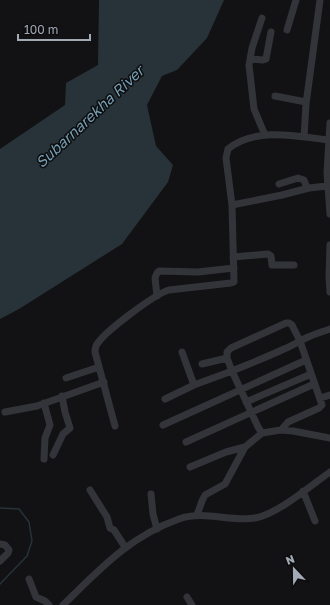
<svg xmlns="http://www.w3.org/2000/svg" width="330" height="605" viewBox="0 0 330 605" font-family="'Golos Text',sans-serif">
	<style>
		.water { fill: #273338 }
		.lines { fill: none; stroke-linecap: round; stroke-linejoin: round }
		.stream { stroke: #273338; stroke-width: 1.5 }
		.minor { stroke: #333439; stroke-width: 7 }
		.labels { text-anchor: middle; stroke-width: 3; stroke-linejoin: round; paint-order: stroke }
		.water-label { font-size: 15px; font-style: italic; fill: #769fb3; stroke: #0d0d0f }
	</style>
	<rect width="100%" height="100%" fill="#121214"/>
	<path class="water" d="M99 0H224L207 38 177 70 162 76 147 105 156 146 173 165 168 182 122 244 19 309 0 319V149L65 105 66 83 98 65Z"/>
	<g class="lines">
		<path class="stream" d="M0 508 19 509 29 522 32 541 27 556 0 584"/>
		<path class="minor" d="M262 18 252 48 249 65 254 109 265 135
			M287 30 296 0
			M250 59 263 60 266 59 271 32
			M275 96 306 102
			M330 123 327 173 330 214
			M304 137 306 104 320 0
			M279 184 298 178 304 180 307 188
			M232 205 282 195 309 188 327 186
			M330 245 329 276 330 292
			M233 257 268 254 271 256 272 265H294
			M157 296 155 278 157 273 159 271 198 272 234 268
			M182 352 194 385
			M202 364 227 358
			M66 378 99 367
			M320 398 330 395
			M165 399 194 385 232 371 258 427 262 433 281 430 293 431 330 438
			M246 402 311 374
			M44 403 50 425 45 438 44 459
			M5 412 37 406 104 382
			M163 425 306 360
			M115 426 95 352C95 350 95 349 96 346 102 333 155 294 169 290L231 283 234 282 232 205 226 158 228 149C254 127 297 136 328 140
			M281 430 288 422 319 408 322 405 300 341 292 325 289 323H286L231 348 227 352V358L232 371C249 364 267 357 284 349 292 346 299 341 306 338 314 334 322 332 330 329
			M186 442 314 384
			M53 455 63 434 70 428 65 412 62 396
			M190 467 226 452 245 447
			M90 490 107 517 110 528 114 530 125 547
			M303 491 315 521
			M151 494 153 514 157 529
			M197 515 202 501 205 495 225 484 245 447 262 433
			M0 544 5 545 9 550 8 553 0 561
			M29 579 36 597 45 601 49 605
			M187 597 192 605
			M63 605C99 570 130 536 179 519 204 510 230 522 255 518 278 514 310 486 330 472"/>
	</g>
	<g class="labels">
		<g class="water-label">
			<text transform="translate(90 117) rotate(-43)" y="5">Subarnarekha River</text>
		</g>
	</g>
	<g transform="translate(294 569) rotate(338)" stroke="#0d0d0f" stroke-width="3" paint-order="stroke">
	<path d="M0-3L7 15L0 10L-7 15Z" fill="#a2aab5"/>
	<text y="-6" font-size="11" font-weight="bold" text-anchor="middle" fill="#a2aab5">N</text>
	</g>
	<path d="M18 34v6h72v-6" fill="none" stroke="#a2aab5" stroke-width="2"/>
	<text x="24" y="34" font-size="12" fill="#a2aab5" stroke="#0d0d0f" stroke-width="3" paint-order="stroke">100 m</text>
</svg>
